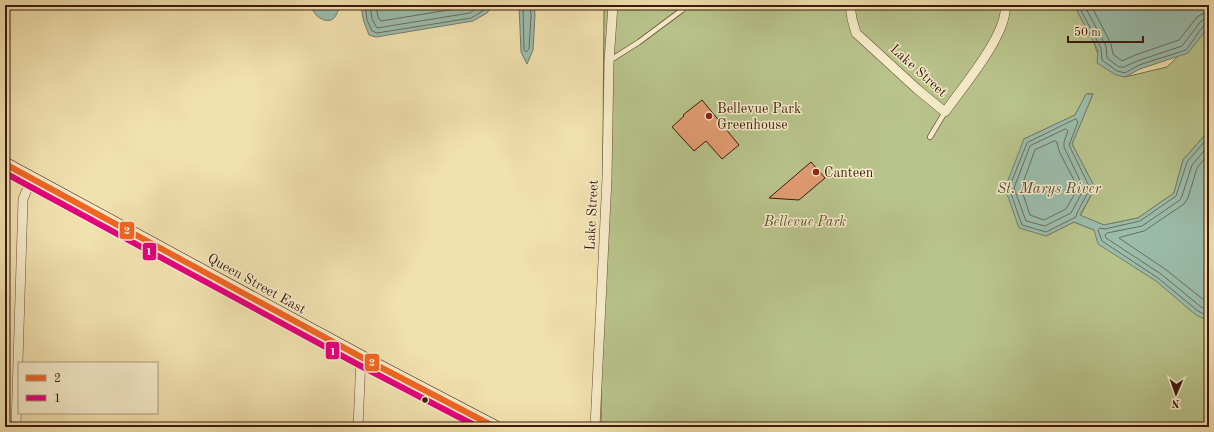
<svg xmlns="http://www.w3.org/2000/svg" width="1214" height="432" viewBox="0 0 1214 432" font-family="'Old Standard TT',serif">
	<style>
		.green { fill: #b8c38b; stroke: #7a6e4c }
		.water { fill: #9bbdac; stroke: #757c6c }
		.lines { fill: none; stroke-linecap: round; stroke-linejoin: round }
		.shore { stroke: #6c6c5c; stroke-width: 1 }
		.building { fill: #e19c72; stroke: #3d1a0c }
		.service-casing { stroke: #6a4c34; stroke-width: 6 }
		.minor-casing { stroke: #6a4c34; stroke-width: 10 }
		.secondary-casing { stroke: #3d1a0c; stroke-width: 14 }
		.service { stroke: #f6ecca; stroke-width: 4.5 }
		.minor { stroke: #f6ecca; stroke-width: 9 }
		.secondary { stroke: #f6ecca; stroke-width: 13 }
		.bus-1-casing { stroke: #f6ecca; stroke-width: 9 }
		.bus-2-casing { stroke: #f6ecca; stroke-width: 9 }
		.bus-1 { stroke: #f26522; stroke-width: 6 }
		.bus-2 { stroke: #e5007d; stroke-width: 6 }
		.poi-dot { fill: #8f2418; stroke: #f6ecca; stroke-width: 1.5 }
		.bus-dot { fill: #3d1a0c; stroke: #f6ecca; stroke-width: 1.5 }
		.labels { text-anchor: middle; stroke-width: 3; stroke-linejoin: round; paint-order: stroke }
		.street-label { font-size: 14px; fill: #3d1a0c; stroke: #f6ecca }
		.poi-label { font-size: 14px; fill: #3d1a0c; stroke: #f6ecca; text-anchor: start }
		.park-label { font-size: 14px; font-style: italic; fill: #624d32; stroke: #f6ecca }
		.water-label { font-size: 15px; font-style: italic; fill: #594b3c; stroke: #f6ecca }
		.line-badge { stroke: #f6ecca; stroke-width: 1.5 }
		.badge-label { font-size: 11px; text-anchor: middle; font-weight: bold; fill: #fff }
	</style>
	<rect width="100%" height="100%" fill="#f1e1ae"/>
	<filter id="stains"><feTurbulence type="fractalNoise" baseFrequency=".005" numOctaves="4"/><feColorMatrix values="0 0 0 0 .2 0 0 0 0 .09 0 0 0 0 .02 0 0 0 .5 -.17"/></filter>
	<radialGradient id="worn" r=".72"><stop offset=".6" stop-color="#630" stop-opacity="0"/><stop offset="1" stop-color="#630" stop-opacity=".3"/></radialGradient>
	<path class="green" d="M604 5H1074L1092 38 1102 65 1125 77 1167 67 1209 26V137L1205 135 1183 160 1174 193 1138 218 1104 225 1080 216 1095 188 1072 144 1093 94H1087L1075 115 1024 139 1046 236 1074 222 1094 230 1209 314V427H601Z"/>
	<path class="water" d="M311 5H338L339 9C337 13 335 19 331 20 322 23 312 13 311 5Z
		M362 5H493L487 13 473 21 376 37 369 35C365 25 361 16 362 5Z
		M519 5H534L535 15 533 50 527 64 521 52Z
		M1074 5H1209V26L1188 53 1140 69 1125 77 1116 75 1097 63 1098 50Z
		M1086 94H1093L1072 144 1095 188 1080 215 1104 225 1138 218 1174 193 1183 160 1205 135 1209 137V321L1196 315 1156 281 1098 244 1094 230 1074 222 1046 236 1019 228 1005 188 1024 139 1075 115Z"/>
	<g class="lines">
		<path class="shore" d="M365 5 367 20 372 31 377 33 471 18 484 10 488 5
			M370 5 372 19 377 28 470 13 481 5
			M376 5 378 17 381 21 467 7 471 5
			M523 5 524 50 526 52 529 49 531 16 530 5
			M1078 5 1101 48 1102 60 1117 71 1125 73 1139 65 1186 50 1204 25 1209 23
			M1084 5 1106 46 1107 58 1119 67H1124L1137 61 1182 46 1201 21 1209 18
			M1091 5 1111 44 1113 54 1122 61 1135 55 1179 40 1197 17 1202 14 1209 12
			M1076 119 1078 122 1069 145 1090 188 1077 213 1076 217 1046 232 1022 225 1009 188 1027 143Z
			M1066 129 1068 131 1064 142V147L1084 189 1071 213 1045 226 1026 221 1014 188 1030 146Z
			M1209 140 1205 141 1187 162 1176 196 1140 221 1105 229 1100 228 1098 230 1102 241 1158 278 1198 311 1209 317
			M1055 141 1057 142 1059 151 1078 188 1066 209 1044 220 1030 215 1021 188 1035 150Z
			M1209 145 1192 165 1182 196 1180 200 1142 226 1107 233 1105 235 1106 238 1161 274 1201 307 1209 311
			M1209 153 1197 168 1188 198 1184 204 1144 231 1121 237 1119 238 1165 269 1209 304"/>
	</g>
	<path class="building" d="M702 100 739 145 722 159 706 141 694 151 672 127 684 116 683 115Z
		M811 162 825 178 799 200 769 198Z"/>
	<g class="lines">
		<g class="service-casing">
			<path id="service" d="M609 61 639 42 682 10 686 5
				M930 137 945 112"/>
		</g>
		<g class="minor-casing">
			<path id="minor" d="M850 5 852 19 856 33 917 89 945 112C961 89 1009 33 1005 5
				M16 427 23 199 32 178
				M358 427 361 357
				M595 427 607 178 609 61 613 5"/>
		</g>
		<g class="secondary-casing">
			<path id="secondary" d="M5 164 361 357 495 427"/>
		</g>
		<use href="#service" class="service"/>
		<use href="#minor" class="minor"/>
		<use href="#secondary" class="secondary"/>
		<g class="bus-1-casing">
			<path id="bus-1" d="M5 164 361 357 495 427"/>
		</g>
		<g class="bus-2-casing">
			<path id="bus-2" d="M5 173 357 364 478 427"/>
		</g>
		<use href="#bus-1" class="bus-1"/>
		<use href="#bus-2" class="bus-2"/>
	</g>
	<g class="poi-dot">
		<circle cx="709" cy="116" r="4"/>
		<circle cx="816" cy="172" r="4"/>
	</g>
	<circle class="bus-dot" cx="425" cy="400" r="3.5"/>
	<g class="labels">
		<g class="street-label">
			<text transform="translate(919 70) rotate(42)" y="5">Lake Street</text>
			<text transform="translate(591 215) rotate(-87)" y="5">Lake Street</text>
			<text transform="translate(257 283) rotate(29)" y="5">Queen Street East</text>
		</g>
		<g class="poi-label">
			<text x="717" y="113">Bellevue Park<tspan x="717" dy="16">Greenhouse</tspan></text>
			<text x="824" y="177">Canteen</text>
		</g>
		<g class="park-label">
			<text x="805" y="226">Bellevue Park</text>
		</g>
		<g class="water-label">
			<text x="1049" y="193">St. Marys River</text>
		</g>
	</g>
	<g class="line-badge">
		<rect x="119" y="221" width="16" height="19" rx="4" fill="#f26522"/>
		<rect x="142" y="242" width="15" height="19" rx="4" fill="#e5007d"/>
		<rect x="325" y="341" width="15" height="19" rx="4" fill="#e5007d"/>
		<rect x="364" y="353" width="16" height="19" rx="4" fill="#f26522"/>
	</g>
	<g class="badge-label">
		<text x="127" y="234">2</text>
		<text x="149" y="255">1</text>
		<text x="333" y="355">1</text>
		<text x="372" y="366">2</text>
	</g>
	<rect width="1214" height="432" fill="none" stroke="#f1e1ae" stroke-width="20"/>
	<rect x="6" y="6" width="1202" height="420" fill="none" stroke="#3d1a0c" stroke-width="2"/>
	<rect x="10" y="10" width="1194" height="412" fill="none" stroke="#3d1a0c"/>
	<rect x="18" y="362" width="140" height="52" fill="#f6ecca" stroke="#ac987e"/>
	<rect x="26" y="375" width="20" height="6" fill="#f26522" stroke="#ac987e"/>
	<text x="54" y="382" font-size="12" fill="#3d1a0c">2</text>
	<rect x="26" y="395" width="20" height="6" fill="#e5007d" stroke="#ac987e"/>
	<text x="54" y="402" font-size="12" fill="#3d1a0c">1</text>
	<g transform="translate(1176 394) rotate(182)" stroke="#f6ecca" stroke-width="3" paint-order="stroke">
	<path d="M0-3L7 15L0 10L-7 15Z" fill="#3d1a0c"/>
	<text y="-6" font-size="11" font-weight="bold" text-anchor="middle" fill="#3d1a0c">N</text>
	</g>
	<path d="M1068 36v6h75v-6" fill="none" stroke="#3d1a0c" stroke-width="2"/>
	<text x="1074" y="36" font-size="12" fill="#3d1a0c" stroke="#f6ecca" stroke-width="3" paint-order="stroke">50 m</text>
	<rect width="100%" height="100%" filter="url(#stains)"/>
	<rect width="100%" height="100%" fill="url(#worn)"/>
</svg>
